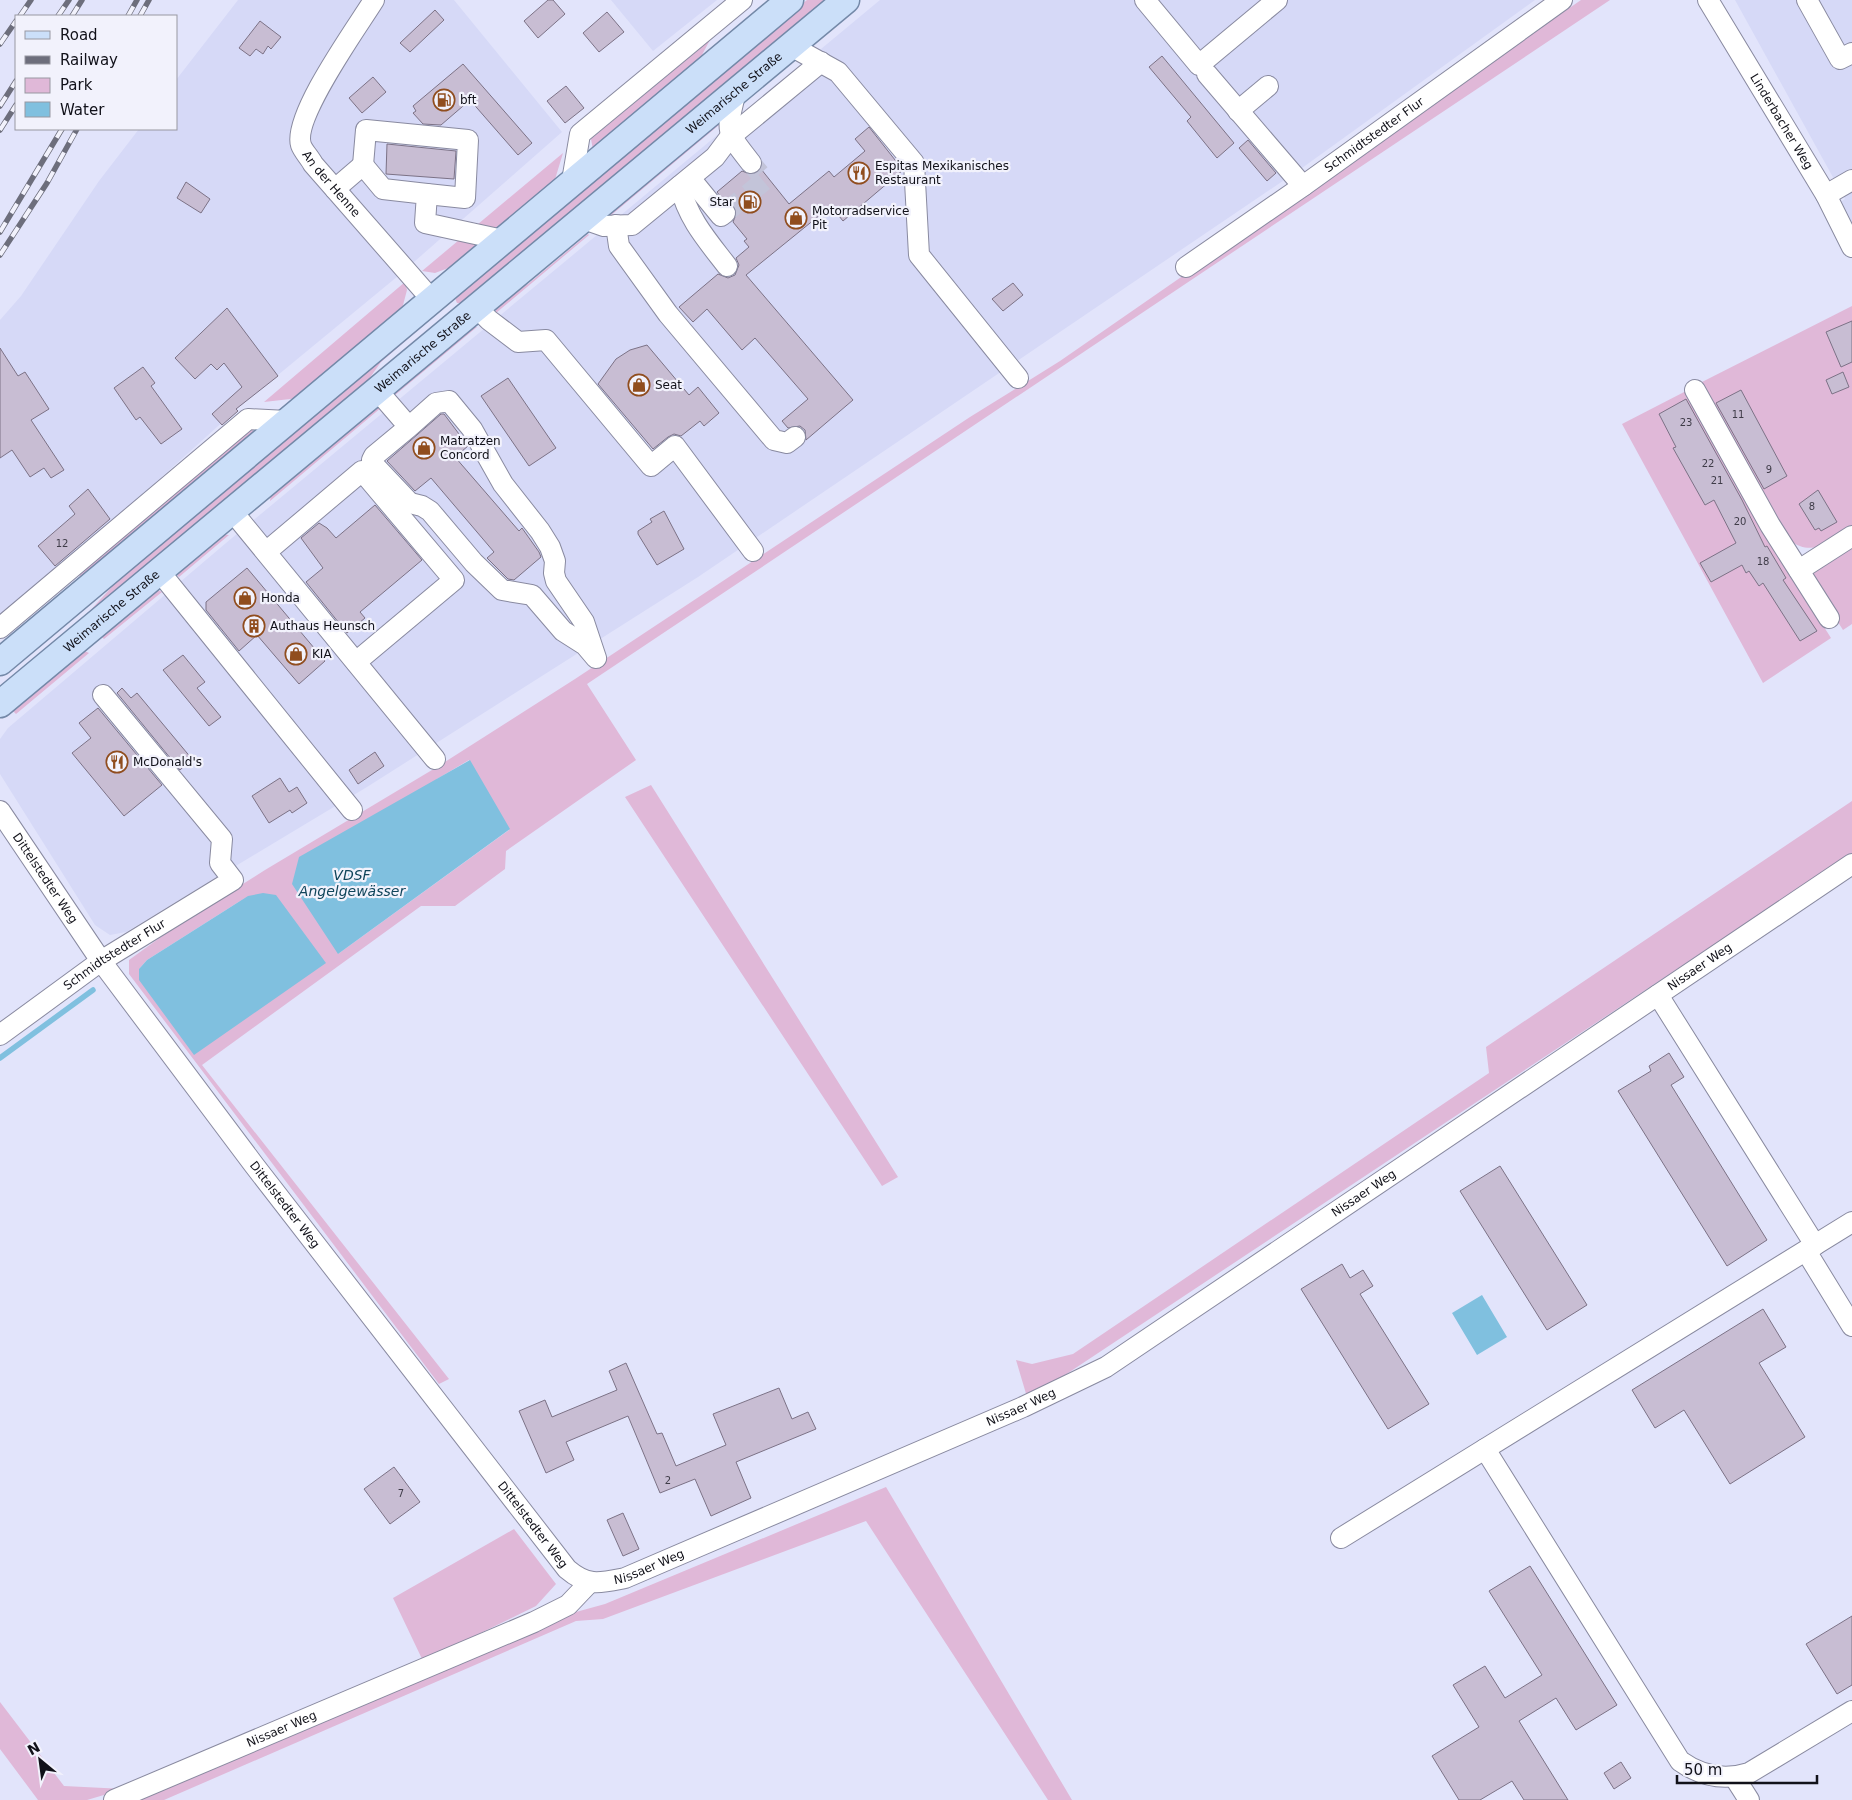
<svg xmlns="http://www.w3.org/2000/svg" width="1852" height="1800" viewBox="0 0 1852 1800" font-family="'DejaVu Sans',sans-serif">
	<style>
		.built { fill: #d6d9f7 }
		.green { fill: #e0b8d8; fill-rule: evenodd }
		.water { fill: #80c0df }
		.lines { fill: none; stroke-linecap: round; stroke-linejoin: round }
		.stream { stroke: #80c0df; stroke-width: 5.5 }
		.building { fill: #c8bdd3; stroke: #7c7286 }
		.minor-tunnel { stroke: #c3c4d9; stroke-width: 20; stroke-dasharray: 20 10; stroke-linecap: butt }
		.minor-casing { stroke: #898aa0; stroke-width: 22 }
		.major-casing { stroke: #7489a8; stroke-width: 29 }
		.minor { stroke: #fff; stroke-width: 20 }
		.major { stroke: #cbdff9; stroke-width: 26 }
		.rail-casing { stroke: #6d6e7c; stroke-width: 5.5 }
		.rail { stroke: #f2f2fc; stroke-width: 4; stroke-dasharray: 11; stroke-linecap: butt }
		.labels { text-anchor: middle; stroke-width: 4.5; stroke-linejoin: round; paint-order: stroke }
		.number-label { font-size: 10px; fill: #3f3c48 }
		.street-label { font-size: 12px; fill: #111119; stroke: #f2f2fc }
		.poi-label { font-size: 12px; fill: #111119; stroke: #f2f2fc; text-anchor: start }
		.water-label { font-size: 14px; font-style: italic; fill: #10455b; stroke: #f2f2fc }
	</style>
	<rect width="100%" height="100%" fill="#e2e4fb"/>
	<path class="built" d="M238 0H454L562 132 398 276 238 408 0 623V320L21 296 99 181 139 129H176V80Z
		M611 0H717L653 51Z
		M880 0H1535L1302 168 698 577 367 787 126 932 110 935 95 925 0 774V739L8 728 226 543Z
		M1735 0H1852V229L1839 203 1845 199Z"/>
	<path class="green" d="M807 0H825L463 303H457L455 298 457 292Z
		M1581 0H1610L587 684 636 760 506 851 505 869 455 906H421L202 1065 449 1379 439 1384 129 974V960L176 926 265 870 437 767 575 679 970 417 1060 361ZM469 760 509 830 338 954 437 779ZM248 896 139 969 147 960Z
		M710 40 696 66 593 150 591 139Z
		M722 112 719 125 609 217 600 213Z
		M563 153 553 186 459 264 435 273 422 271Z
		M588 234 589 235 496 313 495 302 502 296 528 284Z
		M405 282 407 290 402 309 299 398 264 402Z
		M1852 306V530C1830 541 1813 558 1789 540L1698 384Z
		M423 321 425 324 381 362 364 386 0 690V687L89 612 127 570Z
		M466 325 477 327 394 396 395 386Z
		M1688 390 1766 535 1831 638 1763 683 1622 424Z
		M370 406 382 407 270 501 272 489Z
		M248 427 257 434 82 578 79 575Z
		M218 534 229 535 179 577 176 574 177 570Z
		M1852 543V624L1843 630 1810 578 1813 567Z
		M153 588 162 592 104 639 101 636Z
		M80 649 89 653 16 714 10 708Z
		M651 785 898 1177 882 1186 625 797Z
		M1852 801V853L1065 1375 1027 1397 1016 1360 1032 1364 1073 1354 1489 1073 1486 1047Z
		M886 1487 1072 1800H1048L866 1521 603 1619 576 1621 164 1800H138L576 1612 605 1604Z
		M514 1529 556 1584 536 1606 423 1661 393 1598Z
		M0 1702 64 1786 124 1789 87 1800H38L0 1749Z"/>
	<path class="water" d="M470 760 510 829 338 954 292 884 299 857Z
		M263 893 276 895 326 963 194 1055 139 980V969L147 960 248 896Z
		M1482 1295 1507 1337 1477 1355 1452 1313Z"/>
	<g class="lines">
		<path class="stream" d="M0 1058 93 990"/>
	</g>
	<path class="building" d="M548 0H553L565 14 538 38 524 21Z
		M435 10 444 20 410 52 400 43Z
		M607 12 624 32 599 52 583 33Z
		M260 21 281 37 271 49 268 46 263 54 256 49 250 56 239 48Z
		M1162 56 1234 143 1217 158 1187 121 1191 117 1149 67Z
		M463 64 532 143 518 155 470 100 441 125 423 124 413 113 416 111 413 106Z
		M373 77 386 92 362 113 349 98Z
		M566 86 584 108 565 123 547 101Z
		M869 127 903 170 843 221 831 206 746 275 853 400 806 440 805 430 800 426 788 428 782 421 808 399 755 338 742 350 707 309 693 322 679 307 718 274 728 278 735 275 739 265 736 258 749 247 744 241 747 239 733 222 737 212 735 206 724 201 717 192 742 171 752 175 761 169 789 204 829 171 834 177 865 151 855 139Z
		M1248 140 1276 173 1267 181 1239 148Z
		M387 144 456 151 454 179 386 174Z
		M186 182 210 199 201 213 177 198Z
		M1013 283 1023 295 1003 311 992 299Z
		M227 308 278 376 236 409 238 411 222 425 212 414 242 387 224 363 217 370 211 364 195 379 175 358Z
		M1852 321V362L1841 367 1826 332Z
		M647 345 689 395 698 387 719 413 704 426 700 421 681 436 674 434 668 437 653 449 598 384 616 359 630 350Z
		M0 348 18 376 25 372 49 409 31 420 64 470 51 478 44 468 30 477 12 450 0 458Z
		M143 367 155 383 151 386 182 429 161 444 140 417 136 420 114 388Z
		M1843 372 1849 387 1832 394 1826 380Z
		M508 378 556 448 529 466 481 396Z
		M1741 390 1787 476 1764 489 1716 403Z
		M1686 399 1742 500 1765 547 1767 546 1786 578 1783 580 1817 631 1800 641 1763 583 1759 586 1749 571 1746 573 1742 565 1711 582 1700 563 1736 543 1714 500 1705 505 1673 448 1676 447 1659 414Z
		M441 414H444L468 446 455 457 519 531 522 528 539 552 541 557 514 580 508 579 487 558 494 552 431 478 415 491 387 461Z
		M88 489 110 519 55 566 38 546 75 514 69 506Z
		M1818 490 1837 522 1821 531 1819 528 1815 530 1799 504Z
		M375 505 422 560 360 612 365 618 347 633 306 582 323 568 301 538 319 523 327 528 336 538Z
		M664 511 684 549 657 565 638 534V531L652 522 650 519Z
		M247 568 325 661 299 684 257 635 239 651 206 610V602Z
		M183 655 205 682 197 688 221 717 209 726 163 670Z
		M122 688 131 698 137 693 192 759 180 770 117 693Z
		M98 708 162 785 124 816 72 753 91 738 79 723Z
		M375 752 384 766 358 784 349 770Z
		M280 778 289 792 297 787 307 803 292 813 290 810 269 823 252 796Z
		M1669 1053 1684 1077 1671 1085 1767 1240 1727 1266 1618 1091 1651 1071 1649 1066Z
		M1500 1166 1587 1305 1547 1330 1460 1191Z
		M1342 1264 1350 1278 1363 1270 1373 1286 1360 1294 1429 1404 1388 1429 1301 1289Z
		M1763 1309 1786 1347 1759 1363 1805 1437 1730 1484 1684 1410 1655 1428 1632 1390Z
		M626 1363 657 1434 662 1433 676 1466 726 1445 713 1414 779 1388 792 1419 808 1412 816 1429 736 1462 751 1498 711 1516 695 1479 660 1493 628 1416 566 1442 574 1460 546 1473 519 1411 545 1400 552 1417 617 1390 609 1371Z
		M394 1467 420 1502 390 1524 364 1489Z
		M623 1513 639 1549 623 1556 607 1520Z
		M1530 1566 1617 1705 1576 1730 1556 1698 1519 1721 1568 1800H1524L1512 1781 1480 1800H1459L1432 1756 1479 1727 1453 1685 1485 1666 1505 1698 1542 1675 1489 1591Z
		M1852 1616V1685L1837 1694 1806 1644Z
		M1621 1762 1631 1778 1614 1789 1604 1773Z"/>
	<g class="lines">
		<path class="minor-tunnel" d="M725 213 765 180 751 163"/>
		<g class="minor-casing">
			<g id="minor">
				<path id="s1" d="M374 0C358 26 292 117 301 145 303 151 310 158 313 164L432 300"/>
				<path d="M1145 0 1199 65 1277 0"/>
				<path id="s2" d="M1708 0 1826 195 1852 247"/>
				<path d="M1807 0 1840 59 1852 53"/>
				<path d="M791 46 838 72 914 163 919 255 1018 378"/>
				<path d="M1207 74 1303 186"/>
				<path d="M736 91C726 132 725 130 751 163"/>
				<path d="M1238 111 1268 86"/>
				<path d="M363 165 366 130 468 140 465 198 427 194"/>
				<path d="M690 178 721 216 725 213"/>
				<path d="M572 181 580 134 742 0"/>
				<path d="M680 186C688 219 707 240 727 266"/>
				<path d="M335 189 363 165 383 189 427 194 425 223 503 240"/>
				<path d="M1826 195 1852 180"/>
				<path d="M581 218 604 226 632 225 715 157 730 137 821 62"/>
				<path d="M616 225 619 246 668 314 774 440 787 443 795 437"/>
				<path id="s3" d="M1186 267 1303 186 1562 0"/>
				<path d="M476 307 489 320 518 342 546 340 651 466 675 446 753 551"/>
				<path d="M377 390 409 427 374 456 372 460 375 466 410 503 422 506 430 511 474 563 502 590 532 595 563 631 585 645 596 658 584 622 556 581 554 573 555 561 550 547 540 531 503 484 472 429 449 401 436 403 409 427"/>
				<path d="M1695 390 1770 525 1829 618"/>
				<path d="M232 511 435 759"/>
				<path d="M266 552 362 471 454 580 356 662"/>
				<path d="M1799 570 1852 536"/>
				<path d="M159 571 352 810"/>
				<path d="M0 628 248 419 287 421"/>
				<path id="s4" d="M0 811 101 961 254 1165 567 1569C588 1587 600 1583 625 1578L1023 1407 1106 1367 1852 864"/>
				<path d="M1658 995 1815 1245"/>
				<path id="s5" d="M0 1035 101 961 233 880 220 863 222 839 103 695"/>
				<path d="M1806 1251 1852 1326"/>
				<path d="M1485 1449 1680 1761C1701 1776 1724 1781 1749 1773L1852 1711"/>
				<path d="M1341 1538 1852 1222"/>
				<path d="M1735 1778 1749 1800"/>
				<path id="s6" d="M114 1800 534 1622 568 1605 589 1583"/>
			</g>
		</g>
		<g class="major-casing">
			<g id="major">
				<path d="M0 662 790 0"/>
				<path id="s7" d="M0 704 846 0"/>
			</g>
		</g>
		<use href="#minor" class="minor"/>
		<use href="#major" class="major"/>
		<g class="rail-casing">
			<path id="rail" d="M20 16 31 0
				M58 16 69 0
				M72 16 82 0
				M128 16 137 0
				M140 16 149 0
				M0 44 16 21
				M0 106 16 81
				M0 130 16 105
				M0 232 62 129
				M0 255 47 183 77 129"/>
		</g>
		<use href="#rail" class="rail"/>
	</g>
	<defs>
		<g id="fuel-ring" transform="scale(1.125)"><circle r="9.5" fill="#f2f2fc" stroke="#904d1e" stroke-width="1.5"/><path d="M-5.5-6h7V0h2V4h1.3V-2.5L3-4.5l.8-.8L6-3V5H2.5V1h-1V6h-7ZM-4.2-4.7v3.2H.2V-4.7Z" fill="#904d1e"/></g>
		<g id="restaurant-ring" transform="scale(1.125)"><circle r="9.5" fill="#f2f2fc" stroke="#904d1e" stroke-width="1.5"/><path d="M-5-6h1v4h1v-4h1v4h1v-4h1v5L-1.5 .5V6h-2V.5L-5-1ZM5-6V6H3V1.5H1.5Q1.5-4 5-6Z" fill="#904d1e"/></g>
		<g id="shop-ring" transform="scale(1.125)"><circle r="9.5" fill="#f2f2fc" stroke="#904d1e" stroke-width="1.5"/><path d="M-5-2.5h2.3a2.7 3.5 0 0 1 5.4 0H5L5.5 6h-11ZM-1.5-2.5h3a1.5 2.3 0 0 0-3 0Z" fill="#904d1e"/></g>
		<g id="building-ring" transform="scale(1.125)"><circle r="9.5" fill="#f2f2fc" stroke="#904d1e" stroke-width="1.5"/><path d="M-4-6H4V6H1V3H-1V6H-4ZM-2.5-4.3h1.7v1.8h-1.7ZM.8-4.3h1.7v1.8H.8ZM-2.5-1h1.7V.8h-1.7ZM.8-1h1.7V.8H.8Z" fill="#904d1e"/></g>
	</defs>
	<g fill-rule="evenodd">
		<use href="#fuel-ring" x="444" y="100"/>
		<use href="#restaurant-ring" x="859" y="173"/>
		<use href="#fuel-ring" x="750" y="202"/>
		<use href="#shop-ring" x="796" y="218"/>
		<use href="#shop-ring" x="639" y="385"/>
		<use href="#shop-ring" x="424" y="448"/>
		<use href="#shop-ring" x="245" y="598"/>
		<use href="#building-ring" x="254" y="626"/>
		<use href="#shop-ring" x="296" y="654"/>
		<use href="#restaurant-ring" x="117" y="762"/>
	</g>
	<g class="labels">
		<g class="number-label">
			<text x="1738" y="418">11</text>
			<text x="1686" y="426">23</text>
			<text x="1708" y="467">22</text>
			<text x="1769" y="473">9</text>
			<text x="1717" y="484">21</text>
			<text x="1812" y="510">8</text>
			<text x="1740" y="525">20</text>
			<text x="62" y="547">12</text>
			<text x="1763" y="565">18</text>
			<text x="668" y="1484">2</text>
			<text x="401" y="1497">7</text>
		</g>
		<g class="street-label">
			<text dy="4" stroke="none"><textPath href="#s7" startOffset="955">Weimarische Straße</textPath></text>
			<text dy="4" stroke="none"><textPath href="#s2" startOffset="142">Linderbacher Weg</textPath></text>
			<text dy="4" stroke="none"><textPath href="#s3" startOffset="230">Schmidtstedter Flur</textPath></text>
			<text dy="4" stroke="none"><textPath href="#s1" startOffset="214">An der Henne</textPath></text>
			<text dy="4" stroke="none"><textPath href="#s7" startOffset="550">Weimarische Straße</textPath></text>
			<text dy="4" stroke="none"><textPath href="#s7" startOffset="145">Weimarische Straße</textPath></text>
			<text dy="4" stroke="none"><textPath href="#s4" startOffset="81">Dittelstedter Weg</textPath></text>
			<text dy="4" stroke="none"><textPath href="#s5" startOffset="140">Schmidtstedter Flur</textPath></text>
			<text dy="4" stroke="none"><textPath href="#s4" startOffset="2250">Nissaer Weg</textPath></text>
			<text dy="4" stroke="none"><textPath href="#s4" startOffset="1845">Nissaer Weg</textPath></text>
			<text dy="4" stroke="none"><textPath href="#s4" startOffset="486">Dittelstedter Weg</textPath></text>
			<text dy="4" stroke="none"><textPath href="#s4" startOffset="1440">Nissaer Weg</textPath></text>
			<text dy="4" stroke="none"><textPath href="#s4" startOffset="891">Dittelstedter Weg</textPath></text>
			<text dy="4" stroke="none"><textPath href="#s4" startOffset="1035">Nissaer Weg</textPath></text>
			<text dy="4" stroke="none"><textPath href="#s6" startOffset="182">Nissaer Weg</textPath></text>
		</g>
		<g class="poi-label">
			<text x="460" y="104">bft</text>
			<text x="875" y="170">Espitas Mexikanisches<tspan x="875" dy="14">Restaurant</tspan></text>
			<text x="734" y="206" text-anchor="end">Star</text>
			<text x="812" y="215">Motorradservice<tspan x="812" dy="14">Pit</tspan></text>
			<text x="655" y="389">Seat</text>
			<text x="440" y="445">Matratzen<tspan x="440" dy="14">Concord</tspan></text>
			<text x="261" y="602">Honda</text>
			<text x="270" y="630">Authaus Heunsch</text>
			<text x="312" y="658">KIA</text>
			<text x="133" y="766">McDonald's</text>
		</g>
		<g class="water-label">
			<text x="352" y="880">VDSF<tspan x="352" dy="16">Angelgewässer</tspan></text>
		</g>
	</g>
	<rect x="15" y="15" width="162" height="115" fill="#f2f2fc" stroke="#9898a1"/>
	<rect x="25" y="31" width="25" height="8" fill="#cbdff9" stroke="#9898a1"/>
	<text x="60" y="40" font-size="15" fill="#111119">Road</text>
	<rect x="25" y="56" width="25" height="8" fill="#6d6e7c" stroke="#9898a1"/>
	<text x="60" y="65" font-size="15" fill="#111119">Railway</text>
	<rect x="25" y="78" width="25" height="15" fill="#e0b8d8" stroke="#9898a1"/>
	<text x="60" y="90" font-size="15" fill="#111119">Park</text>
	<rect x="25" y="102" width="25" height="15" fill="#80c0df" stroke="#9898a1"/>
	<text x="60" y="115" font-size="15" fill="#111119">Water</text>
	<g transform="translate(40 1760) rotate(331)" stroke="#f2f2fc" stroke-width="4" paint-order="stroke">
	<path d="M0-4L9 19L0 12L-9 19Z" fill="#111119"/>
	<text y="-8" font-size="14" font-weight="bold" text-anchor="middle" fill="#111119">N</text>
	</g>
	<path d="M1677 1775v8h140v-8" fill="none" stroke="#111119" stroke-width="2.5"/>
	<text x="1684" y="1775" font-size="15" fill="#111119" stroke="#f2f2fc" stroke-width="4" paint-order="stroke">50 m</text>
</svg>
